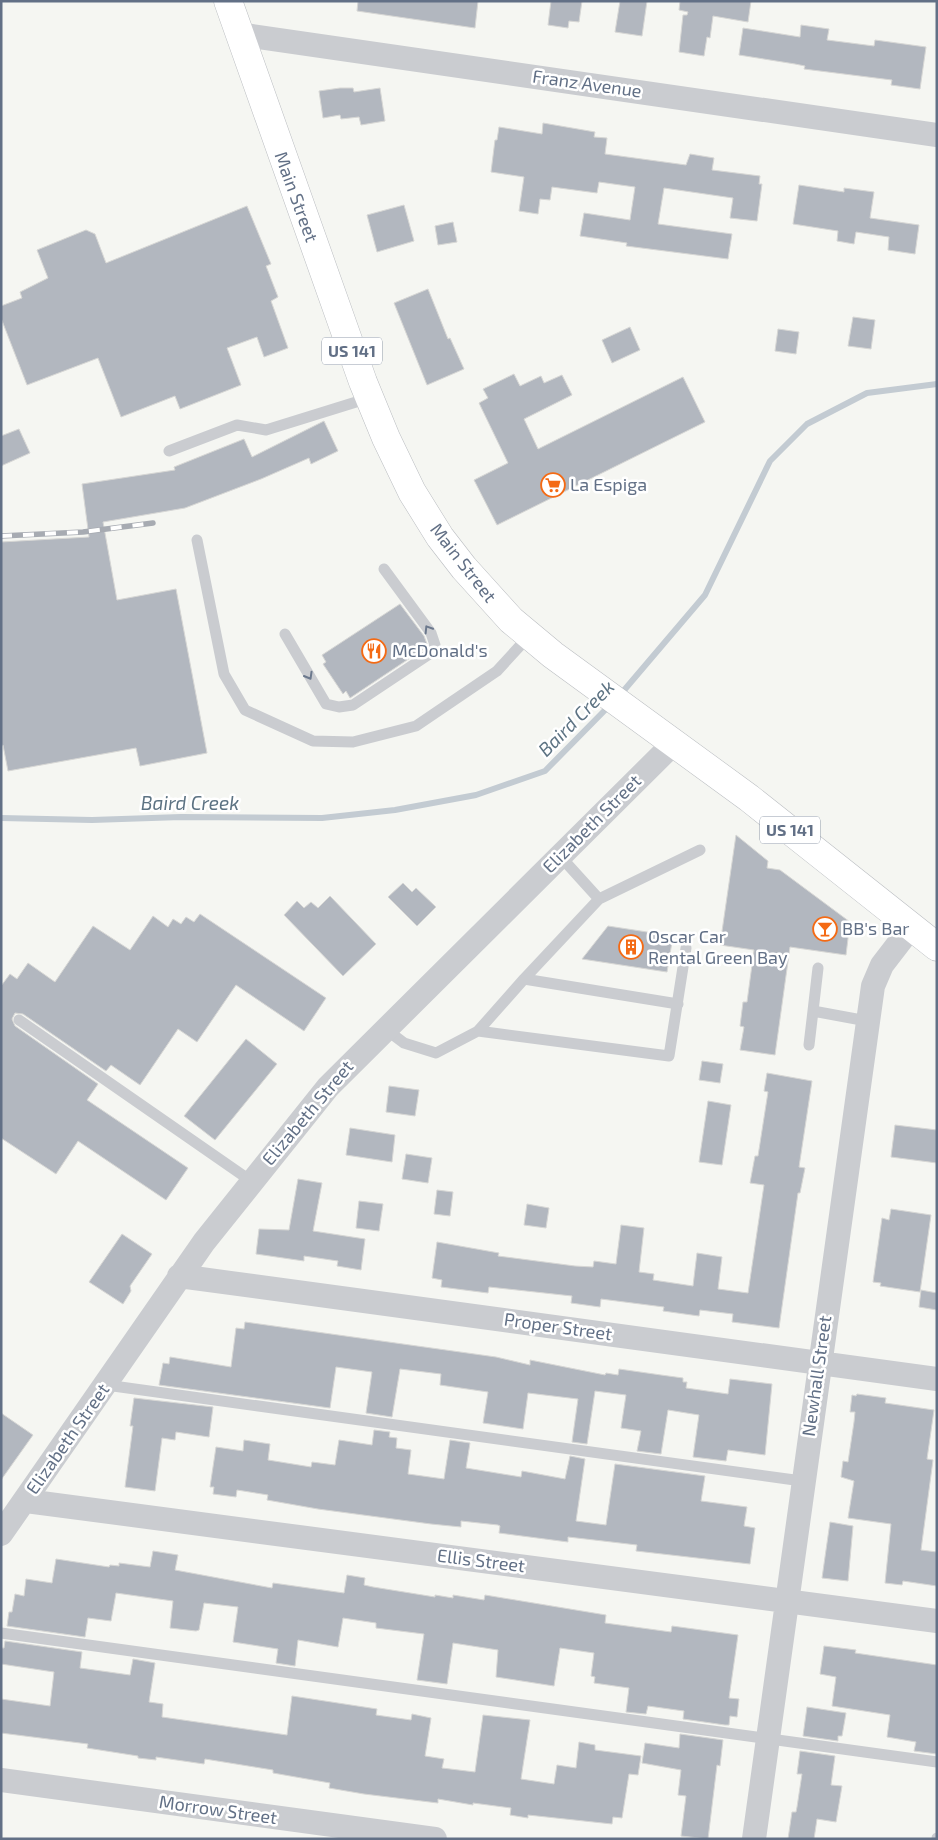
<svg xmlns="http://www.w3.org/2000/svg" width="938" height="1840" viewBox="0 0 938 1840" font-family="'Exo 2',sans-serif">
	<style>
		.lines { fill: none; stroke-linecap: round; stroke-linejoin: round }
		.stream { stroke: #c3cbd2; stroke-width: 6 }
		.building { fill: #b2b7bf; stroke: #d7d7d5 }
		.primary-casing { stroke: #babdc1; stroke-width: 29 }
		.service { stroke: #caccd0; stroke-width: 11 }
		.minor { stroke: #caccd0; stroke-width: 24 }
		.primary { stroke: #fff; stroke-width: 28 }
		.rail-casing { stroke: #a7abb2; stroke-width: 5.5 }
		.rail { stroke: #fff; stroke-width: 4; stroke-dasharray: 11; stroke-linecap: butt }
		.oneway { stroke: #6c798d }
		.labels { text-anchor: middle; stroke-width: 5; stroke-linejoin: round; paint-order: stroke }
		.shield { fill: #fff; stroke: #919baa; stroke-width: 1 }
		.shield-label { font-size: 16px; font-weight: bold; fill: #627086 }
		.street-label { font-size: 18px; fill: #627086; stroke: #fff }
		.poi-label { font-size: 18px; fill: #627086; stroke: #fff; text-anchor: start }
		.water-label { font-size: 19px; font-style: italic; fill: #5d7383; stroke: #fff }
	</style>
	<rect width="100%" height="100%" fill="#f5f6f2"/>
	<g class="lines">
		<path class="stream" d="M620 695 705 595 770 461 807 424 867 393 937 384
			M1 818 92 820 181 817 322 818 395 810 476 795 545 771 611 704"/>
	</g>
	<path class="building" d="M358 1H478L475 28 357 11Z
		M551 1H582L579 22 569 21 568 28 548 25Z
		M620 1H647L642 36 615 32Z
		M680 1H751L748 22 713 16 710 38 707 37 704 56 679 52 683 15H687L688 12 679 10Z
		M801 25 829 29 827 40 874 46 875 40 926 47 920 89 891 85 892 80 804 69 805 66 795 64 739 55 743 28 800 37Z
		M340 88H353L354 92 380 88 385 121 361 125 359 117 341 119 340 115 323 118 319 91Z
		M543 123 595 132 594 137 607 138 605 154 686 165 690 154 714 158 712 170 760 176 759 184H762L757 221 730 218 733 198 664 188 658 224 732 234 728 259 626 246 627 243 580 236 584 213 630 220 635 187 599 182 597 193 552 187 550 200 540 199 538 214 519 211 524 177 491 172 495 140H497L499 127 542 134Z
		M799 185 844 192V188L874 192 870 218 919 225 915 254 888 250 889 237 856 232 854 244 837 241 838 231 793 224Z
		M404 205 414 241 377 252 367 215Z
		M247 206 271 264 266 266 278 297 271 301 288 348 264 357 257 337 227 348 241 385 180 409 175 396 121 417 98 358 27 385 1 318V306L22 298 20 292 48 278 37 250 86 230 95 234 106 263Z
		M453 222 457 242 438 245 435 226Z
		M428 289 448 339 450 338 464 369 427 385 394 303Z
		M853 317 875 320 871 349 848 346Z
		M630 327 640 350 612 363 602 340Z
		M778 329 799 332 796 354 775 351Z
		M514 374 520 386 541 376 544 383 562 375 572 395 524 419 538 449 683 377 705 422 497 525 474 480 508 463 479 403 488 398 483 389Z
		M324 421 338 451 311 464 309 458 261 479 185 508 103 522 117 600 176 589 207 753 140 766 136 748 8 771 3 745 1 746V542L89 537 82 484 175 470 174 467 244 439 252 457Z
		M19 429 30 453 1 466V436Z
		M400 604 424 636 427 644 425 648 350 698 346 691 343 694 323 664 326 662 322 655Z
		M736 835 768 861 767 868 780 870 850 922 846 955 790 947 775 1055 740 1050 744 1027 740 1026 743 1002H747L754 950 720 945Z
		M403 883 412 892 416 888 436 907 417 926 388 897Z
		M330 896 376 944 343 976 284 915 297 901 304 908 311 902 318 908Z
		M200 914 326 998 304 1031 236 985 197 1042 178 1029 140 1085 111 1065 106 1071 23 1014 15 1013 12 1019 15 1026 98 1084 87 1100 188 1168 166 1200 78 1141 56 1174 1 1138V986L10 974 17 979 28 963 55 982 93 926 130 950 153 916 168 927 173 919 181 924 186 917 194 922Z
		M608 926 673 936 667 972 582 959Z
		M246 1039 277 1064 215 1140 184 1116Z
		M702 1061 723 1064 720 1083 699 1080Z
		M767 1073 812 1081 799 1167 805 1168 800 1193H798L779 1328 732 1322 733 1314 700 1310 699 1316 663 1311 664 1307 601 1299 600 1307 571 1303 572 1296 489 1287 488 1293 441 1287 442 1280 432 1278 437 1242 499 1253 498 1256 575 1266 593 1267 594 1261 616 1264 621 1225 644 1228 639 1272 654 1274 653 1280 693 1286 697 1253 722 1257 718 1289 748 1293 764 1185 750 1183 755 1156H758L768 1092 764 1091Z
		M389 1086 419 1090 415 1116 386 1112Z
		M708 1101 731 1105 722 1165 699 1162Z
		M895 1125 937 1130V1163L891 1157Z
		M350 1128 395 1135 392 1162 346 1155Z
		M406 1154 432 1158 428 1183 402 1179Z
		M298 1179 322 1183 313 1231 365 1239 361 1270 337 1266 338 1261 304 1256V1261L256 1254 259 1229 289 1230Z
		M437 1190 453 1192 450 1216 434 1214Z
		M359 1201 383 1204 379 1231 356 1228Z
		M527 1204 549 1208 546 1228 524 1225Z
		M891 1209 931 1215 920 1292 880 1286 881 1283 873 1282 882 1218 889 1220Z
		M122 1234 152 1254 130 1286 131 1291 123 1304 89 1282Z
		M921 1290 937 1293V1310L919 1307Z
		M245 1322 496 1357 530 1365V1360L605 1375 606 1373 618 1375 619 1369 661 1375 683 1378V1382H687L686 1388 728 1394 730 1379 772 1384 765 1455 728 1450 726 1461 693 1457 699 1415 668 1410 661 1454 637 1451 641 1431 621 1428 626 1395 595 1391 587 1444 572 1442 578 1399 528 1393 523 1429 483 1423 488 1392 440 1385 441 1374 400 1369 392 1417 366 1413 372 1372 336 1367 330 1408 159 1385 163 1363 169 1364 170 1357 231 1367 236 1328 244 1329Z
		M857 1394 886 1398 885 1403 934 1410 927 1459 933 1460 921 1550 937 1552V1586L903 1581 902 1585 885 1583 891 1524 848 1518 854 1481 841 1477 843 1461 848 1462 854 1422 855 1412H850L852 1395 856 1396Z
		M134 1398 213 1407 209 1437 176 1432 175 1440 162 1438 155 1491 125 1487 133 1426H130Z
		M1 1413 33 1435 1 1480Z
		M374 1430 390 1432 389 1437 397 1438 396 1448 411 1450 408 1474 444 1479 450 1440 470 1443 466 1468 521 1477 522 1471 565 1479 570 1456 585 1459 576 1521 606 1525 615 1464 705 1476 701 1501 747 1507 744 1526 755 1528 750 1564 636 1551 637 1545 603 1541 568 1537V1542L499 1533 500 1526 498 1525 461 1521V1527L431 1524 318 1509 267 1500 268 1495 237 1490 236 1497 213 1494 214 1487H210L216 1447 243 1451 244 1440 270 1444 268 1460 311 1467 312 1462 335 1465 339 1440 372 1445Z
		M830 1522 853 1526 848 1581 822 1578Z
		M153 1551 178 1555 175 1570 272 1588 273 1583 344 1593 347 1575 365 1578 364 1585 373 1587 435 1597V1595L453 1598V1595L484 1600 485 1595 606 1615 605 1623 671 1632 672 1626 738 1635 729 1698 739 1699 737 1717 730 1716 729 1725H725L683 1719 684 1711 648 1706 646 1714 626 1712 629 1688 594 1683 595 1677 591 1676 594 1653 560 1648 554 1686 496 1677 498 1650 453 1643 447 1684 417 1680 424 1634 376 1628V1623L343 1618 338 1647 298 1640 295 1666 276 1663 278 1649 233 1642 238 1607 204 1603 199 1630 196 1631 170 1628 173 1601 116 1593 111 1621 88 1618 85 1637 7 1626 9 1612H12L15 1594 24 1596 26 1579 52 1583 56 1559 109 1567 110 1565 119 1566V1563L150 1567Z
		M5 1641 82 1652 80 1668 130 1675 133 1659 155 1663 149 1702 163 1704 162 1717 287 1735 292 1696 377 1709 376 1715 411 1720 412 1714 431 1718 425 1756 444 1759 442 1768 475 1772 483 1715 511 1718 530 1720 521 1779 554 1784 557 1765 576 1768 579 1742 595 1745V1750L641 1756 638 1775 629 1774 622 1818 613 1817 612 1824 528 1815V1818L510 1815 511 1808 473 1803V1805L438 1799V1803L364 1794 329 1788 330 1783 273 1773V1770L205 1759 204 1764 156 1757V1760L138 1758V1756L87 1748 88 1744 1 1733V1699L50 1706 54 1672 1 1664V1648H4Z
		M824 1646 856 1650 855 1653 937 1665V1754L914 1751 916 1742 887 1737 890 1715 832 1706 836 1677 820 1674Z
		M807 1707 846 1713 842 1736H838V1741L803 1736Z
		M680 1734 723 1740 720 1766 717 1765 708 1839 681 1836 686 1796 678 1795 681 1770 642 1763 645 1743 679 1748Z
		M800 1751 835 1756 831 1785 842 1786 836 1822 817 1819 814 1839H788L792 1812H796L797 1807 802 1774H797Z"/>
	<g class="lines">
		<g class="primary-casing">
			<path id="primary" d="M228 1 363 382 386 438 412 492 440 537 464 568 511 620 553 655 749 798 937 947"/>
		</g>
		<path class="service" d="M169 451 237 425 266 430 369 398
			M197 540 224 674 245 710 313 741 353 742 416 726 497 671 529 636
			M285 634 326 704 339 707 353 705 431 653 435 645 431 633 384 569
			M560 856 599 899
			M818 968 813 1011 867 1021
			M524 979 678 1004
			M19 1020 251 1181
			M384 1028 404 1043 436 1053 478 1031 524 979 599 899 700 850
			M478 1031 669 1056 686 948
			M809 1045 813 1011
			M106 1385 802 1481
			M1 1633 937 1762
			M937 1839V1838"/>
		<path class="minor" d="M238 34 937 135
			M179 1276 937 1379
			M26 1501 937 1621
			M1 1534 204 1242 328 1087 674 743
			M1 1780 435 1839
			M754 1839 873 986 882 965 912 926"/>
		<use href="#primary" class="primary"/>
		<g class="rail-casing">
			<path id="rail" d="M1 536 83 532 153 523"/>
		</g>
		<use href="#rail" class="rail"/>
	</g>
	<defs><path id="oneway-chevron" d="M-2-3.5L2.5 0L-2 3.5" fill="none" stroke-width="1.6" stroke-linecap="round" stroke-linejoin="round" transform="scale(1.25)"/></defs>
	<g class="oneway">
		<use href="#oneway-chevron" transform="translate(428 629) rotate(-122)"/>
		<use href="#oneway-chevron" transform="translate(309 676) rotate(60)"/>
	</g>
	<defs>
		<g id="supermarket-ring" transform="scale(1.25)"><circle r="9.5" fill="#fff" stroke="#f46a14" stroke-width="1.5"/><path d="M-6-5.5h2.5l.6 2H6L4.5 2H-2.5L-4.4-4H-6ZM-1.5 3.2a1.3 1.3 0 1 0 .1 0ZM3 3.2a1.3 1.3 0 1 0 .1 0Z" fill="#f46a14"/></g>
		<g id="restaurant-ring" transform="scale(1.25)"><circle r="9.5" fill="#fff" stroke="#f46a14" stroke-width="1.5"/><path d="M-5-6h1v4h1v-4h1v4h1v-4h1v5L-1.5 .5V6h-2V.5L-5-1ZM5-6V6H3V1.5H1.5Q1.5-4 5-6Z" fill="#f46a14"/></g>
		<g id="bar-ring" transform="scale(1.25)"><circle r="9.5" fill="#fff" stroke="#f46a14" stroke-width="1.5"/><path d="M-6-5H6L.8 .8V4.5H3.5V6h-7V4.5H-.8V.8Z" fill="#f46a14"/></g>
		<g id="building-ring" transform="scale(1.25)"><circle r="9.5" fill="#fff" stroke="#f46a14" stroke-width="1.5"/><path d="M-4-6H4V6H1V3H-1V6H-4ZM-2.5-4.3h1.7v1.8h-1.7ZM.8-4.3h1.7v1.8H.8ZM-2.5-1h1.7V.8h-1.7ZM.8-1h1.7V.8H.8Z" fill="#f46a14"/></g>
	</defs>
	<g fill-rule="evenodd">
		<use href="#supermarket-ring" x="553" y="485"/>
		<use href="#restaurant-ring" x="374" y="651"/>
		<use href="#bar-ring" x="825" y="929"/>
		<use href="#building-ring" x="631" y="947"/>
	</g>
	<g class="labels">
		<g class="shield">
			<rect x="322" y="337.5" width="60" height="27" rx="4"/>
			<rect x="760" y="816.5" width="60" height="27" rx="4"/>
		</g>
		<g class="shield-label">
			<text x="352" y="357">US 141</text>
			<text x="790" y="836">US 141</text>
		</g>
		<g class="street-label">
			<text transform="translate(587 84) rotate(8)" y="6">Franz Avenue</text>
			<text transform="translate(296 197) rotate(70)" y="6">Main Street</text>
			<text transform="translate(463 563) rotate(52)" y="6">Main Street</text>
			<text transform="translate(592 824) rotate(-45)" y="6">Elizabeth Street</text>
			<text transform="translate(308 1113) rotate(-50)" y="6">Elizabeth Street</text>
			<text transform="translate(558 1327) rotate(8)" y="6">Proper Street</text>
			<text transform="translate(817 1376) rotate(-82)" y="6">Newhall Street</text>
			<text transform="translate(68 1439) rotate(-55)" y="6">Elizabeth Street</text>
			<text transform="translate(481 1561) rotate(7)" y="6">Ellis Street</text>
			<text transform="translate(218 1810) rotate(8)" y="6">Morrow Street</text>
		</g>
		<g class="poi-label">
			<text x="570" y="491">La Espiga</text>
			<text x="392" y="657">McDonald's</text>
			<text x="842" y="935">BB's Bar</text>
			<text x="648" y="943">Oscar Car<tspan x="648" dy="21">Rental Green Bay</tspan></text>
		</g>
		<g class="water-label">
			<text transform="translate(576 718) rotate(-45)" y="7">Baird Creek</text>
			<text x="190" y="810">Baird Creek</text>
		</g>
	</g>
	<rect width="938" height="1840" fill="none" stroke="#627086" stroke-width="5"/>
</svg>
